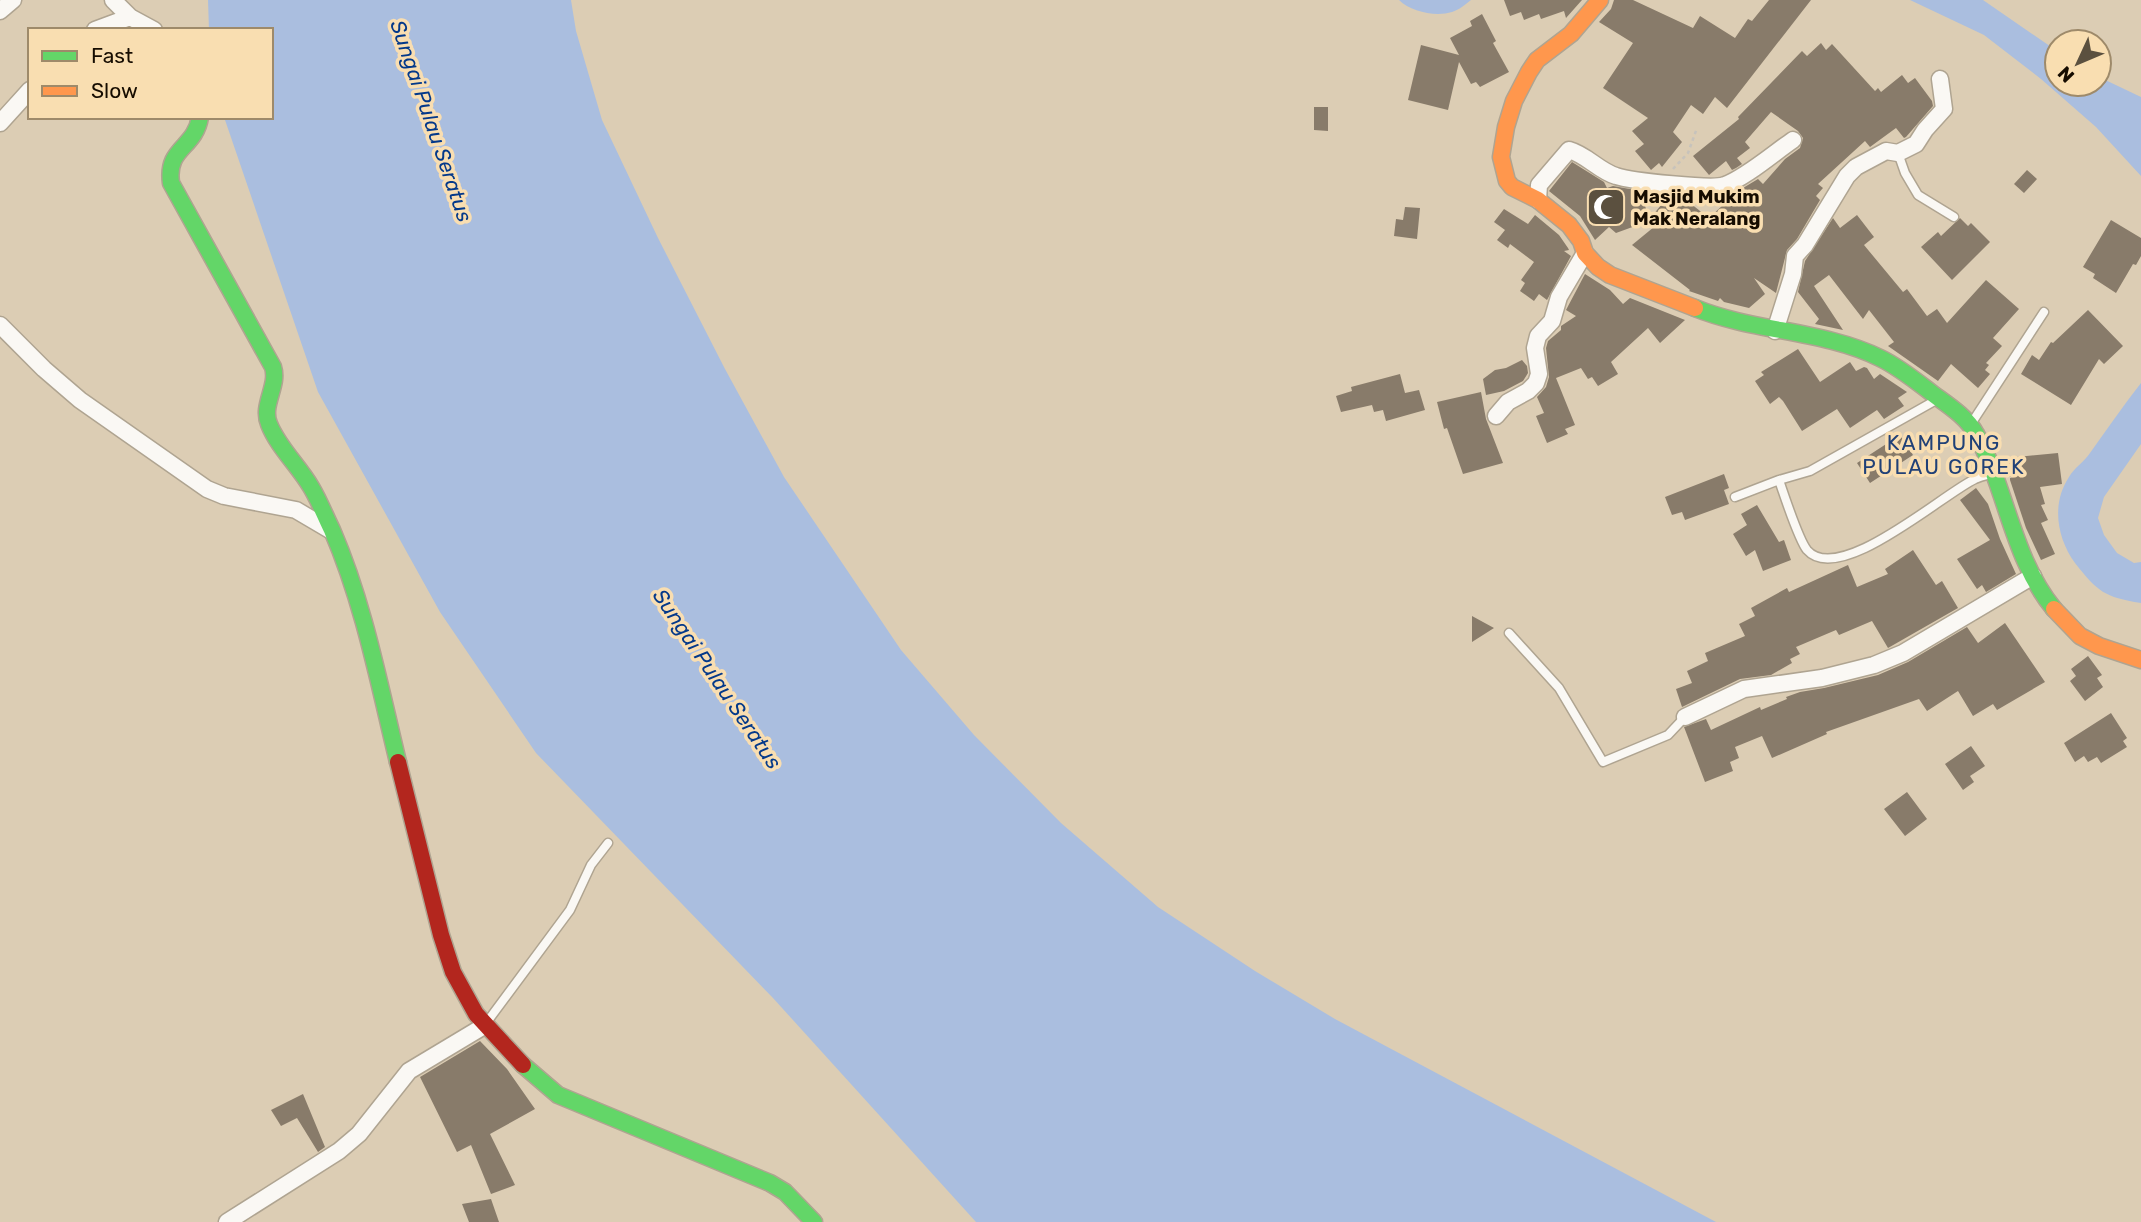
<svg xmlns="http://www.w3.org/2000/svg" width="2141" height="1222" viewBox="0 0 2141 1222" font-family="Rubik,sans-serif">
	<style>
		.water { fill: #aabedf }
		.building { fill: #887b6a }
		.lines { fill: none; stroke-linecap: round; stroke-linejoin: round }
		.lane-casing { stroke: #afa491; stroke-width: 11 }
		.street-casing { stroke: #afa491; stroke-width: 19 }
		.fast-casing { stroke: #afa491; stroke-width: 19 }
		.slow-casing { stroke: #afa491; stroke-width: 19 }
		.jam-casing { stroke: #afa491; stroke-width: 19 }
		.path { stroke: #c7c3bc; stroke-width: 2.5; stroke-dasharray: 3.5 3.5; stroke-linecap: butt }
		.lane { stroke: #faf8f4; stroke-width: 8 }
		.street { stroke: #faf8f4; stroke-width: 16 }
		.fast { stroke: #63d668; stroke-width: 16 }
		.slow { stroke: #ff974d; stroke-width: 16 }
		.jam { stroke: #b3261e; stroke-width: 16 }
		.labels { text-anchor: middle; stroke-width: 7; stroke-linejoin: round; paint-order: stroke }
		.poi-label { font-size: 19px; font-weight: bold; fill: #160c00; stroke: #f9deb1; text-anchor: start }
		.water-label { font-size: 21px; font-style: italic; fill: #04398a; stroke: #f9deb1 }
		.neighbourhood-label { font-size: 21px; letter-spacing: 2px; fill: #214177; stroke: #f9deb1 }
	</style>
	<rect width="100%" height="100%" fill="#dccdb4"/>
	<path class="water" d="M208 0H571L576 31 602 120 658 238 725 369 784 477 901 650 974 735 1061 823 1158 907 1255 971 1335 1019 1716 1222H976L773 998 536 753 440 612 318 392 224 117H271V30H209Z
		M1399 0H1471C1466 4 1459 10 1452 12 1436 17 1411 12 1399 0Z
		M1910 0H1983L2057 51V84H2099V77L2141 97V176L2096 127 2041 79 1984 35Z
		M2141 383V444L2104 497 2098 518 2104 535 2117 553 2134 563 2141 562V603C2104 597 2098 592 2075 563 2057 538 2051 504 2069 477 2074 468 2084 462 2090 453 2107 429 2123 406 2141 383Z"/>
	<path class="building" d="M1504 0H1582L1566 18 1564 11 1541 19 1539 14 1524 20 1521 12 1510 16Z
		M1614 0H1633L1693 28 1700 16 1735 38 1748 19 1752 21 1769 0H1811L1727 108 1715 97 1703 114 1691 105 1673 132 1682 142 1662 167 1659 163 1651 170 1635 151 1644 144 1632 131 1648 118 1603 88 1633 43 1599 22 1611 9Z
		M1482 14 1496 41 1493 43 1509 72 1480 87 1476 82 1471 84 1459 62 1448 110 1408 100 1421 45 1459 55 1450 38 1472 26 1470 21Z
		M1821 43 1826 50 1832 44 1875 91 1878 88 1881 92 1902 75 1908 83 1915 78 1932 101 1933 106 1906 137 1904 138 1896 128 1870 147 1865 141 1818 184 1823 188 1816 196 1820 200 1797 239 1787 250 1776 293 1754 278 1765 294 1749 308 1724 302 1720 298 1718 301 1689 291 1690 290 1632 245 1671 213 1616 233 1609 227 1595 240 1580 216 1549 191 1572 162 1604 182 1607 188 1613 186 1641 191 1649 220 1669 195 1681 196 1709 218 1738 191 1758 179 1763 184 1785 159 1800 148 1803 138 1798 131 1771 112 1745 142 1750 148 1737 158 1742 164 1736 168 1732 170 1726 161 1709 175 1693 156 1739 119 1738 117 1802 51 1807 56Z
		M1314 107H1328V131L1314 130Z
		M2027 170 2037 179 2024 193 2014 184Z
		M1405 207 1420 208 1417 239 1394 236 1396 219 1403 220Z
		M1504 209 1528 224 1535 215 1559 235 1568 248 1569 250 1564 251 1571 256 1547 300 1539 294 1534 301 1520 291 1525 283 1521 280 1534 262 1510 244 1508 248 1497 240 1505 230 1494 222Z
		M1857 215 1874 237 1864 245 1903 292 1907 289 1927 316 1937 309 1947 323 1986 280 2019 309 1993 338 2002 346 1986 363 1989 365 1985 370 1990 374 1978 388 1951 364 1938 381 1888 346 1894 342 1869 310 1863 319 1829 275 1814 286 1843 330 1815 324 1819 319 1798 292 1805 261 1833 218 1840 228Z
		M1960 218 1968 226 1971 223 1990 242 1952 280 1921 247 1938 232 1941 236Z
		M2111 220 2141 238V256L2136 265 2133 264 2116 293 2093 278 2095 274 2083 267Z
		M1585 274 1610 290 1623 304 1630 298 1685 320 1660 343 1648 328 1611 362 1618 374 1598 386 1592 377 1588 379 1581 368 1556 378 1575 425 1565 429 1568 434 1547 443 1536 416 1544 413 1537 397 1546 387 1549 377 1546 348 1548 341 1561 330V326L1576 316 1566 310Z
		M2088 310 2123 346 2104 364 2099 359 2071 405 2021 374 2032 355 2039 360 2051 342 2053 343Z
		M1798 349 1820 382 1850 362 1856 371 1864 367 1867 368 1874 379 1880 374 1907 392 1898 398 1904 406 1884 419 1877 410 1850 428 1837 409 1802 431 1783 401 1779 397 1770 404 1755 381 1764 375 1761 372Z
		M1522 360 1527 366 1528 373 1523 381 1504 391 1486 395 1483 379 1495 370 1506 368Z
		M1400 374 1405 393 1419 390 1425 410 1386 421 1383 410 1374 412 1372 405 1341 412 1336 396 1352 391 1351 387Z
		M1481 392 1486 419 1503 463 1463 474 1447 428 1444 429 1437 402Z
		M1900 435 1913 455 1870 483 1857 463Z
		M2058 453 2062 484 2040 487 2045 504 2041 505 2048 520 2041 523 2055 554 2041 560 2026 528 2010 480V478L2022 475 2023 468 2019 464 2008 465 2007 458Z
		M1724 474 1729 488 1724 490 1729 504 1685 520 1682 512 1672 515 1665 497Z
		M1976 488 1988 504 2000 539 2016 574 1986 592 1982 585 1977 589 1957 559 1990 540 1960 500Z
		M1757 505 1779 542 1784 540 1791 560 1763 571 1755 550 1746 556 1733 534 1747 525 1741 514Z
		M1913 550 1936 585 1942 581 1958 608 1888 648 1872 621 1839 635 1836 630 1796 647 1800 654 1790 659 1792 663 1771 675 1740 679 1682 707 1676 689 1692 683 1687 671 1708 661 1705 653 1745 636 1739 624 1755 616 1751 608 1787 588 1789 592 1848 565 1857 587 1888 574 1885 569Z
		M1472 616 1494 628 1472 642Z
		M2005 623 2045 682 1997 710 1993 704 1973 716 1958 691 1927 711 1919 699 1826 732 1827 734 1772 758 1762 736 1735 747 1739 758 1730 762 1733 771 1705 782 1684 727 1706 719 1711 730 1760 707 1761 710 1787 699 1786 697 1800 692 1824 688 1878 675 1908 662 1967 627 1978 643Z
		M2088 656 2102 675 2097 678 2103 687 2085 701 2070 681 2076 676 2071 669Z
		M2111 713 2127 738 2123 741 2127 747 2101 763 2097 757 2088 762 2084 756 2075 762 2064 743Z
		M1971 746 1985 766 1970 776 1974 782 1963 790 1945 764Z
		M1907 792 1927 819 1905 836 1884 809Z
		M480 1041 507 1069 535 1109 490 1134 515 1185 491 1194 471 1145 457 1152 420 1077Z
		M303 1094 325 1147 318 1152 297 1118 281 1126 271 1110Z
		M491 1199 499 1222H469L462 1204Z"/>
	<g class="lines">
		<g class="lane-casing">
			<path id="lane" d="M1898 153 1905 173 1918 195 1954 217
				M1971 424 2044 312
				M1779 480 1810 471 1938 399
				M1735 497 1779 480C1784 495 1799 540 1807 550 1839 587 1944 493 1975 479 1987 473 2004 472 2017 470
				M1509 633 1559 688 1603 762 1668 735 1685 717
				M487 1022 570 910 591 865 608 843"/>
		</g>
		<g class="street-casing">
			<path id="street" d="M113 0 130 17 154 30
				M0 11 13 0
				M95 30 130 17
				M0 123 30 90
				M1538 200 1539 185 1569 150C1587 155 1599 171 1616 176 1631 181 1713 190 1725 185 1745 178 1774 153 1793 140
				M0 325 44 369 80 400 207 489 224 496 296 510 330 530
				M1775 331 1793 274 1795 256 1805 245 1847 176 1856 167 1886 151 1898 153 1916 144 1925 130 1944 109 1940 79
				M1496 416 1508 402 1528 391 1536 383 1539 374 1535 348 1538 336 1552 321 1559 297 1585 253
				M1685 717 1744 689 1822 678 1874 665 1903 653 2033 576
				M227 1222 339 1151 359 1134 409 1071 484 1026"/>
		</g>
		<g class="fast-casing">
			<path id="fast" d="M200 117C195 149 166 147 171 183L273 367C279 386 261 405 269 424 278 447 298 465 311 487 319 500 325 516 332 530 364 604 379 684 398 762
				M1695 308C1754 332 1823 330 1880 358 1899 367 1916 381 1933 394 1948 405 1967 417 1976 434 2007 489 2012 558 2054 609
				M523 1065 558 1095 770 1183 785 1192 814 1222"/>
		</g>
		<g class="slow-casing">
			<path id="slow" d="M1600 0 1571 34 1537 60 1529 72 1514 101 1506 127 1501 157 1507 181 1512 187 1538 200 1569 225 1581 241 1585 253 1598 267 1610 275 1695 308
				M2054 609 2080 636 2099 646 2141 660"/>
		</g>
		<g class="jam-casing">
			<path id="jam" d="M398 762 441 935 453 972 476 1014 523 1065"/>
		</g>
		<path class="path" d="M1673 169 1688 153 1697 128"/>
		<use href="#lane" class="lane"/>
		<use href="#street" class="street"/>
		<use href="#fast" class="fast"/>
		<use href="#slow" class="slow"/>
		<use href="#jam" class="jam"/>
	</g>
	<defs>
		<g id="mosque-square" transform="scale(2.0125)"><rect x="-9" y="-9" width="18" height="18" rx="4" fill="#5b503f" stroke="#f9deb1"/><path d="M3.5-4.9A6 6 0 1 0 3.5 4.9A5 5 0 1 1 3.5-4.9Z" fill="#fff"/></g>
	</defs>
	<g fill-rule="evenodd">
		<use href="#mosque-square" x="1606" y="207"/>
	</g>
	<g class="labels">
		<g class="poi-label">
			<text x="1633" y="203">Masjid Mukim<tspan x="1633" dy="22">Mak Neralang</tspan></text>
		</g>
		<g class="water-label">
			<text transform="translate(431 121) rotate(71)" y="7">Sungai Pulau Seratus</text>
			<text transform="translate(717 679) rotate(56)" y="7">Sungai Pulau Seratus</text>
		</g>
		<g class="neighbourhood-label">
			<text x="1944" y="450">KAMPUNG<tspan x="1944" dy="24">PULAU GOREK</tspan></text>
		</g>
	</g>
	<rect x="28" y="28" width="245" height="91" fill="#f9deb1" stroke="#9e8a6a" stroke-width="2"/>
	<rect x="42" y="51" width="35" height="10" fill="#63d668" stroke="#9e8a6a" stroke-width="2"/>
	<text x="91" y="63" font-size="21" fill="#160c00">Fast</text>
	<rect x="42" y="86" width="35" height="10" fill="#ff974d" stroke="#9e8a6a" stroke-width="2"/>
	<text x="91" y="98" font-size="21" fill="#160c00">Slow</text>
	<g transform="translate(2078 63) rotate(226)"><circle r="33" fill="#f9deb1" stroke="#9e8a6a" stroke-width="2"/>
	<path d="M0-5L12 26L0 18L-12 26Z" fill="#5b503f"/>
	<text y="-10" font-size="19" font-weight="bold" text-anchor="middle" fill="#160c00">N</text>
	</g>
</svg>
